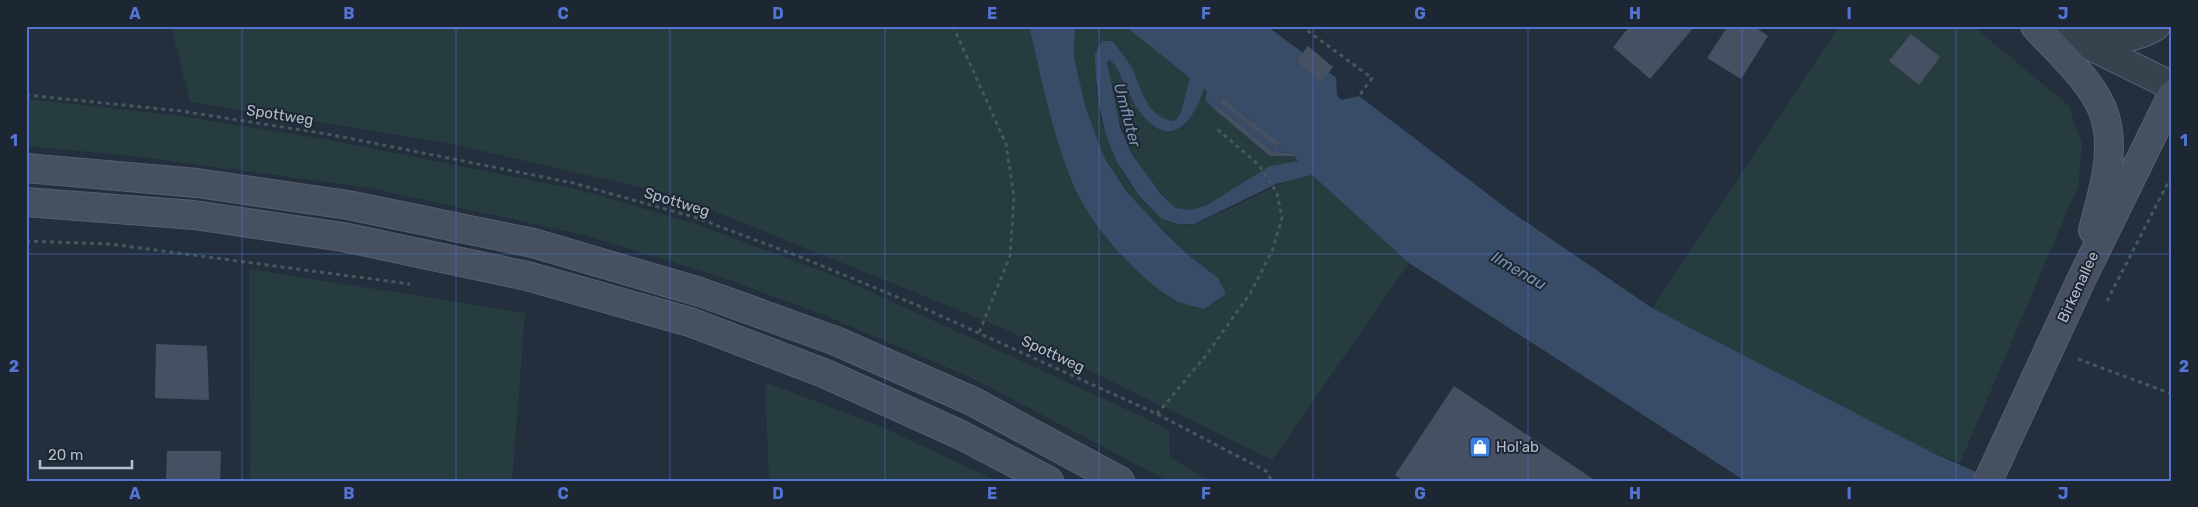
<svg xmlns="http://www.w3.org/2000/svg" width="2198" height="507" viewBox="0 0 2198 507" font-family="Rubik,sans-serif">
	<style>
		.green { fill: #263c3f }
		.water { fill: #394c67; fill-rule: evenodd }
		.building { fill: #455162 }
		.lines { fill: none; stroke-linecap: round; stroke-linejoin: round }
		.street-casing { stroke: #565f6c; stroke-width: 30 }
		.secondary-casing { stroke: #565f6c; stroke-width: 30 }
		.path { stroke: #44595c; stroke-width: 3; stroke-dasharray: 4 4; stroke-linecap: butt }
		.street { stroke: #38414e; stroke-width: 28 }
		.secondary { stroke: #465061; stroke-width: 28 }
		.grid { fill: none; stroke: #5274d3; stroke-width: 1; stroke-opacity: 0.55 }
		.labels { text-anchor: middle; stroke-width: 4; stroke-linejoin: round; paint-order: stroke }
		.street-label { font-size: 15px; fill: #b4bcc9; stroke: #1d2633 }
		.poi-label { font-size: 15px; fill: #b4bcc9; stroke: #1d2633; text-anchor: start }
		.water-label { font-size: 16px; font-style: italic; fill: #7c92b1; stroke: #1d2633 }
		.neatline { fill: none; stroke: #5274d3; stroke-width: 2 }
		.grid-label { font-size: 16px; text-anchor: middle; font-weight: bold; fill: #5274d3 }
	</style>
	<rect width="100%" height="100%" fill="#242f3e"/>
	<path class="green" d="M171 26H1029L1053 126 1070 179 1090 213 1188 255 1162 230 1126 191 1104 157 1086 109 1074 58 1075 26H1125L1190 78 1180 115 1174 121C1146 118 1143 90 1133 70 1127 60 1119 51 1112 42 1108 53 1097 68 1096 80 1093 124 1138 234 1193 224 1201 223 1210 217 1218 214 1252 199 1274 182 1312 175L1409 263 1272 460 1003 328 699 205 657 191 443 142 190 102Z
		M1839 26H1973L2068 105 2082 144 2078 186 1960 463 1935 454 1652 308Z
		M1111 60 1115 65 1135 104 1182 129C1191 116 1201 104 1203 88L1207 90 1205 100 1270 155 1296 156 1298 161 1286 163 1207 205 1191 210 1176 208C1132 166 1114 122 1107 62Z
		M26 99 181 116 329 140 580 190 693 223 838 277 1152 421 1169 431 1170 458 1211 481H1168L972 378 826 316 715 275 584 235 370 188 133 156 26 146Z
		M249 269 525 313 512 481H250Z
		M765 382 880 426 997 481H769Z"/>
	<path class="water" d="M1029 26H1075L1074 58 1086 109 1104 157 1126 191 1162 230 1188 255 1218 278 1226 294 1204 309C1195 306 1183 305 1175 300 1135 277 1086 220 1070 177 1051 129 1041 76 1029 26Z
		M1125 26H1267L1303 53 1296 62 1320 82 1329 72 1336 78 1337 95 1341 100 1359 96 1510 211 1652 308 1935 454 1997 481H1745L1409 263 1312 175 1276 184 1194 224H1178L1162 219 1139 196 1117 162 1106 136 1099 105 1096 79 1095 54 1102 41H1112C1120 50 1127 59 1133 70 1142 90 1147 118 1174 121L1180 115 1190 78ZM1110 60 1115 65C1125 83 1133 108 1149 122 1177 148 1197 113 1204 88L1207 91 1205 100 1213 108 1216 105 1273 152 1292 153 1298 161 1270 166 1207 205 1191 210 1176 208 1161 194 1132 154 1120 127 1107 62ZM1221 98 1281 144V145L1277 146 1219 102Z"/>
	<path class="building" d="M1630 26H1695L1650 79 1613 47Z
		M1728 26H1753L1768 36 1741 79 1707 58Z
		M1911 34 1940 57 1919 85 1889 61Z
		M1308 46 1333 67 1321 83 1296 62Z
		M1222 98 1247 118 1282 144 1276 146 1219 102Z
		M1216 105 1273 152 1292 153 1296 156H1270L1213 108Z
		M156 344 207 346 209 400 155 398Z
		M1454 386 1596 481H1404L1395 475Z
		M167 451H221L220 481H166Z"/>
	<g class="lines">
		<g class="street-casing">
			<path id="street" d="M2050 26 2172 86
				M2080 39C2107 39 2134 41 2156 26"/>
		</g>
		<g class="secondary-casing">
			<path id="secondary" d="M2035 26C2057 51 2096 84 2105 117 2116 154 2102 195 2093 230
				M26 168 197 183 348 205 533 243 700 292 836 341 972 401 1120 481
				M26 202 194 215 343 237 527 276 690 322 826 374 961 435 1049 481
				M1988 481 2082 278 2172 95"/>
		</g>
		<path class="path" d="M953 26 1006 144 1014 197 1010 256 979 333
			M1301 26 1372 78 1359 96
			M26 95 181 111 333 135 573 183 697 218 798 256 919 306 1157 414 1266 471 1272 481
			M26 241 110 244 410 284
			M2107 301 2172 175
			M2078 359 2172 394
			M1157 414 1207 354 1251 292 1272 251 1282 218 1277 193 1259 165 1216 128"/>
		<use href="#street" class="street"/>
		<use href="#secondary" class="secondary"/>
	</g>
	<path class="grid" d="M242 26V481M456 26V481M670 26V481M885 26V481M1099 26V481M1313 26V481M1528 26V481M1742 26V481M1956 26V481M26 254H2172"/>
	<defs>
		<g id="shop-square" transform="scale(1.125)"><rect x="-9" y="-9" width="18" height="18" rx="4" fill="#3f7fe0" stroke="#1d2633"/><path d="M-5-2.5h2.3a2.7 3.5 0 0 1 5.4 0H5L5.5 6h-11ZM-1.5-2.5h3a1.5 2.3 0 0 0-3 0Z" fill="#fff"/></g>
	</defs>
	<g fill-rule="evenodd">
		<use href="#shop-square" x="1480" y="447"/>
	</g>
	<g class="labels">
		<g class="street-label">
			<text transform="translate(280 115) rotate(9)" y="5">Spottweg</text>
			<text transform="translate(677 202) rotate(17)" y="5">Spottweg</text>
			<text transform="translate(2078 287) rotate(-65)" y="5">Birkenallee</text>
			<text transform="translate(1053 354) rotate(25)" y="5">Spottweg</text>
		</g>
		<g class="poi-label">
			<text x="1496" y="452">Hol'ab</text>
		</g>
		<g class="water-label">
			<text transform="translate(1128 115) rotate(75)" y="6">Umfluter</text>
			<text transform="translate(1519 270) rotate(30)" y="6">Ilmenau</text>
		</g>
	</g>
	<rect width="2198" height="507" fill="none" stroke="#1d2633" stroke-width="55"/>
	<path d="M40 460v8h92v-8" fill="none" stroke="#b4bcc9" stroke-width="2.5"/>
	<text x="48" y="460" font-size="15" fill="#b4bcc9" stroke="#1d2633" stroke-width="4" paint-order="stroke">20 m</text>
	<rect x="28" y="28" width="2142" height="452" class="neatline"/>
	<g class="grid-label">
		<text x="135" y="19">A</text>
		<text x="349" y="19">B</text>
		<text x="563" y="19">C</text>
		<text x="778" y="19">D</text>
		<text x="992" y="19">E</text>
		<text x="1206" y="19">F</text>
		<text x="1420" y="19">G</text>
		<text x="1635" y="19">H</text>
		<text x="1849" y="19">I</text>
		<text x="2063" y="19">J</text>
		<text x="14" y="146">1</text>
		<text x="2184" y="146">1</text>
		<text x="14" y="372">2</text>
		<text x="2184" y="372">2</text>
		<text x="135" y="499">A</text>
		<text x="349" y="499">B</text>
		<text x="563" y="499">C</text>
		<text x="778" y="499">D</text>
		<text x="992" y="499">E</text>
		<text x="1206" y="499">F</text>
		<text x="1420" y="499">G</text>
		<text x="1635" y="499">H</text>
		<text x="1849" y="499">I</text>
		<text x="2063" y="499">J</text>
	</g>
</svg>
